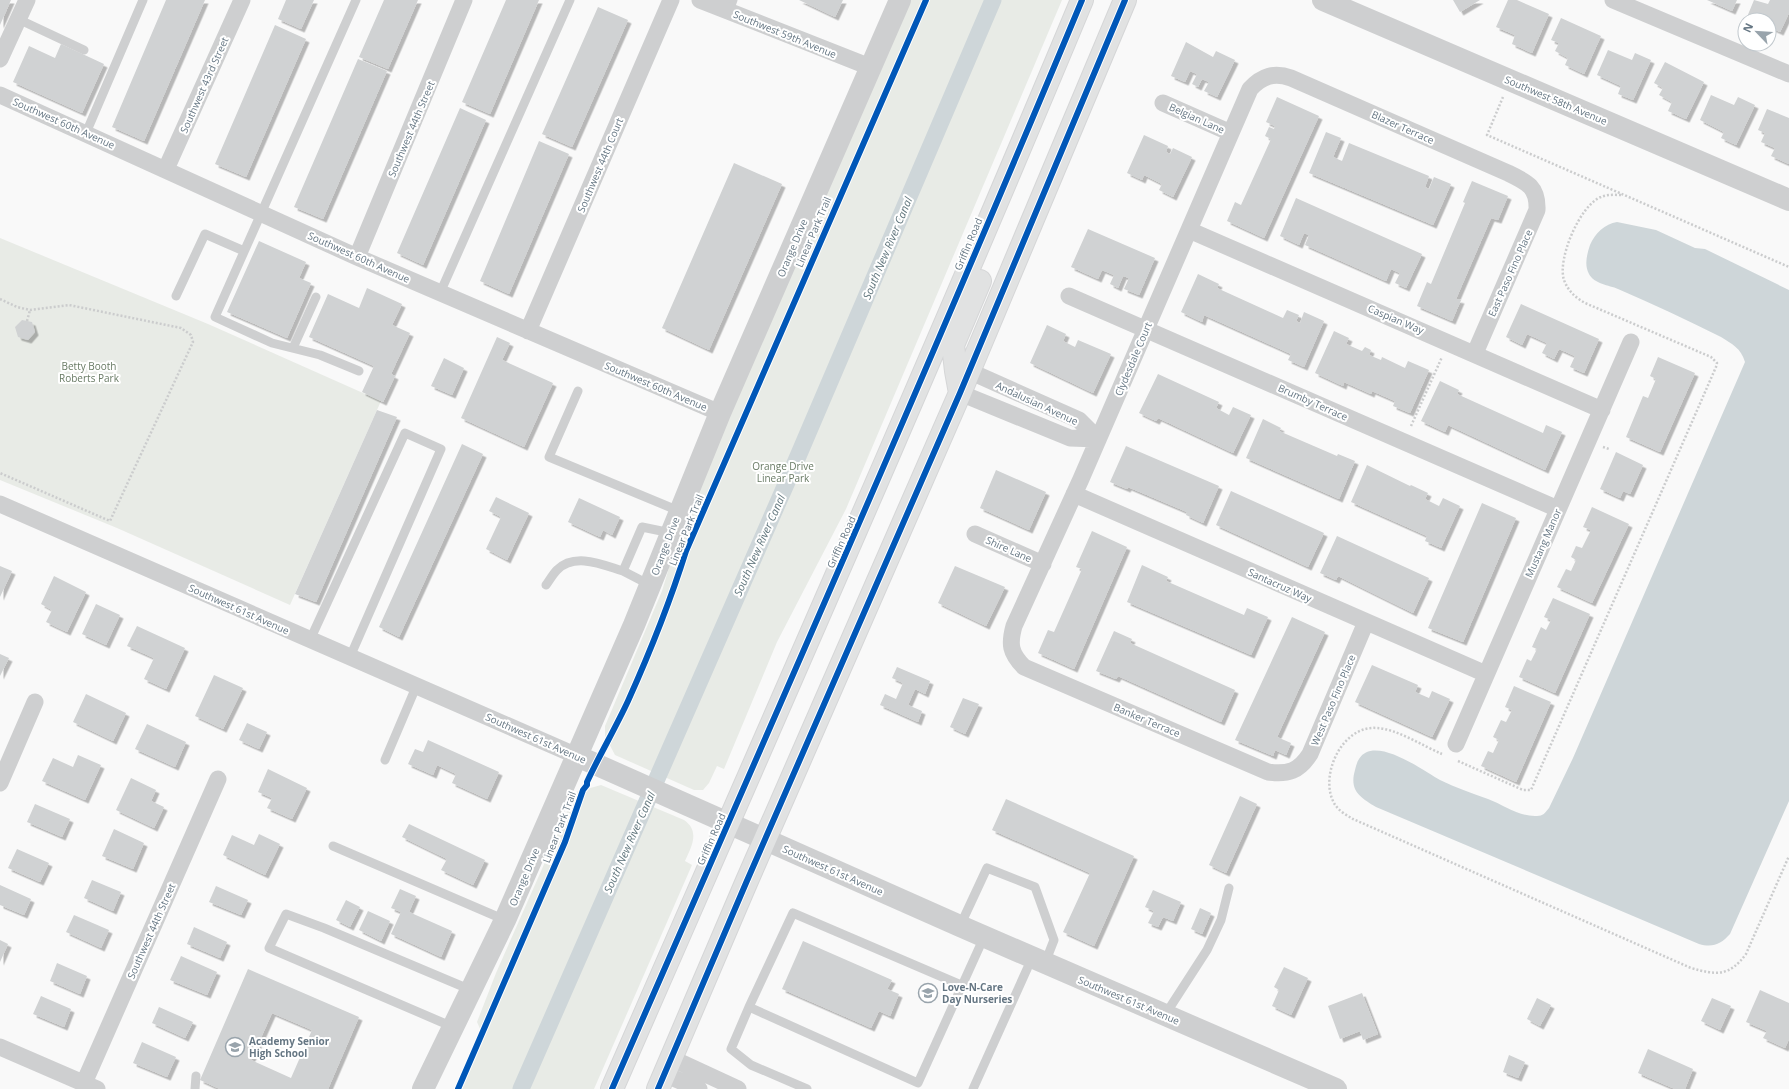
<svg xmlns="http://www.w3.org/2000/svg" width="1789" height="1089" font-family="'Open Sans',sans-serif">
<defs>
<filter id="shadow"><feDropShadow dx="3.5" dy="3.5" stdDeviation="0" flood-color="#0004"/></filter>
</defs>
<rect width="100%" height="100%" fill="#f9f9f9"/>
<path fill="#e8ebe6" d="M910 0H1062L846 509 777 642 724 769 717 766 709 783 703 790H694L615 755 605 736V726L662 591 678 538 696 492Z
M0 238 208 324 381 401 290 605 117 528 0 480Z
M601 785 684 820C700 831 692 846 685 861L692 865 594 1089H455L481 1031 477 1022 496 973 576 792Z"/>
<path fill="#ced6d9" d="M1617 222 1656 230 1695 248 1705 249 1789 290V801L1730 934C1721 944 1713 948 1699 944L1376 807C1360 797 1349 791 1355 770 1356 766 1357 762 1359 759 1374 734 1424 771 1440 780 1456 788 1472 793 1488 799 1504 805 1519 817 1537 816 1543 816 1545 813 1549 808L1573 758 1745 362C1741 348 1732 344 1721 337 1687 320 1653 304 1618 289 1609 285 1594 284 1589 274 1584 265 1587 254 1590 245 1595 233 1605 224 1617 222Z"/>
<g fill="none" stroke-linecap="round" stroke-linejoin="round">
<path stroke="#ced6d9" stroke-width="17" d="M521 1089 790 475 993 0"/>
</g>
<path fill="#d0d2d3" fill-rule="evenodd" filter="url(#shadow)" d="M0 0H11L0 25Z
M166 0H205L144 141 112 127Z
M286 0H314L301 29 278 19Z
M384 0H418L388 69 359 57Z
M506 0H539L490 114 462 102Z
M799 0H843L835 17Z
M1453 0H1480L1460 12Z
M1508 0H1517L1549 14 1532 53 1512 44 1515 35 1496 27Z
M1707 0H1737L1732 11Z
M1754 0 1768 4 1770 0H1789V13L1780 32 1769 27V20H1753L1747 17Z
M598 7 628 20 572 147 542 134Z
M1561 18 1601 36 1584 74 1565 65 1568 58 1555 51 1559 43 1551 40Z
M275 25 306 39 246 177 215 164Z
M1186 42 1213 57 1216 51 1235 60 1217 97 1204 91 1209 82 1202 79 1198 87 1192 84 1197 74 1190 71 1185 82 1171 76Z
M61 44 104 64 82 113 13 82 29 46 55 58Z
M1608 50 1632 60 1635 53 1651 60 1633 100 1618 94 1621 86 1597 75Z
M358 59 387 71 323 219 294 207Z
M1665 62 1704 82 1686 119 1668 111 1672 102 1659 95 1663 88 1654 83Z
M1711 95 1734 105 1738 97 1755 105 1736 145 1721 138 1724 132 1700 120Z
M1277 97 1319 116 1264 238 1227 221 1235 202 1241 205 1271 139 1265 136 1269 127 1274 129 1275 126 1266 122Z
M460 108 486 120 423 265 397 253Z
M1767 109 1789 118V164L1771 156 1775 148 1761 142 1765 133 1758 130Z
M1326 132 1341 138 1333 157 1342 161 1349 143 1429 176 1425 187 1429 189 1434 177 1451 184 1433 225 1309 173Z
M1144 135 1168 146 1166 152 1170 154 1173 148 1192 157 1173 197 1159 190 1162 184 1144 175 1142 180 1127 173Z
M539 141 569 154 509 294 480 281Z
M734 163 782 184 709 350 662 328Z
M1472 181 1508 196 1498 220 1491 218 1456 299 1461 300 1452 321 1417 306 1427 282 1431 284 1465 203 1463 202Z
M1296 198 1422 254 1406 288 1395 283 1400 273 1391 269 1386 281 1305 245 1309 235 1304 233 1299 245 1280 236Z
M1088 229 1155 258 1139 295 1124 289 1129 278 1123 276 1118 288 1110 284 1114 275 1102 270 1098 279 1071 267Z
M259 241 306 262 299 278 311 283 287 338 227 312Z
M1198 274 1219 284 1217 288 1283 318 1287 310 1299 315 1296 321 1300 323 1304 312 1324 321 1304 367 1288 360 1291 354 1204 315 1202 322 1181 312Z
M367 288 402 304 392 325 410 333 391 374 395 376 383 402 362 392 374 366 309 337 328 294 359 308Z
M1521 304 1599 339 1584 373 1570 367 1575 356 1559 349 1554 359 1542 353 1547 343 1527 334 1522 345 1506 337Z
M22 320 32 322 35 332 28 340 18 337 15 327Z
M1047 325 1066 334 1063 341 1075 347 1078 340 1111 354 1093 393 1030 363Z
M1334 331 1349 338 1346 344 1362 351 1365 347 1371 350 1369 355 1381 360 1382 357 1405 368 1408 361 1429 370 1410 413 1393 406 1395 401 1372 391 1371 394 1344 382 1343 386 1315 373Z
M497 337 510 343 502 360 553 383 524 447 461 418Z
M1658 357 1695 373 1660 452 1626 437 1643 396 1648 398 1656 379 1650 376Z
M444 358 464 368 452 395 431 386Z
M1158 374 1219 402 1216 408 1229 415 1233 407 1251 415 1233 453 1158 418 1156 421 1139 413Z
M1440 381 1459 390 1457 394 1543 433 1546 425 1562 432 1545 470 1448 425 1445 432 1421 421Z
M377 410 397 417 316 602 295 594Z
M1263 419 1281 428 1279 431 1337 456 1338 454 1355 461 1339 499 1246 458Z
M462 444 483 454 399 637 379 627Z
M1126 446 1219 486 1203 523 1186 515 1187 512 1128 487 1127 489 1110 482Z
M1616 452 1643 465 1630 494 1623 491 1620 498 1600 489Z
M1367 465 1410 486 1411 485 1428 493 1425 499 1439 506 1443 498 1460 506 1441 548 1425 541 1427 536 1351 502Z
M996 470 1046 492 1029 530 980 508Z
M1231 491 1324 533 1308 567 1216 525Z
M496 497 529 513 507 560 486 549 501 517 489 511Z
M579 498 620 517 612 535 603 530 600 537 568 522Z
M1482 503 1516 518 1463 642 1428 628Z
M1592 507 1629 524 1592 603 1557 587 1566 569 1571 571 1576 560 1571 557 1576 546 1582 548 1591 530 1583 527Z
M1092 531 1127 547 1074 669 1038 653 1048 630 1054 632 1082 569 1076 567Z
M1337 536 1429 578 1413 613 1338 576 1336 580 1320 573Z
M1142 565 1168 577 1166 581 1244 615 1247 608 1268 617 1251 655 1127 602Z
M0 566 12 571 0 597Z
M955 566 1005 587 986 626 938 603Z
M54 576 86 592 67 632 46 622 52 610 41 604Z
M1553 598 1590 614 1555 693 1519 677 1527 659 1531 661 1537 649 1532 647 1541 627 1546 630 1551 620 1544 617Z
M96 604 120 615 106 645 82 634Z
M1292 617 1325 632 1277 737 1291 743 1286 755 1275 750 1273 756 1235 740Z
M137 626 185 648 166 689 144 679 154 658 127 646Z
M1114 631 1132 639 1130 643 1235 690 1221 722 1118 676 1116 679 1096 671Z
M0 654 9 658 0 676Z
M1372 665 1418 685 1415 692 1429 698 1432 691 1450 699 1432 737 1355 702Z
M897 667 930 681 925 694 915 689 908 705 922 711 918 722 880 705 885 694 896 699 903 683 892 678Z
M214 675 243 688 223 729 195 716Z
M1514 686 1551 702 1516 782 1481 766 1488 751 1493 753 1499 740 1493 737 1501 720 1506 722 1512 710 1505 707Z
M86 694 126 713 113 741 73 722Z
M963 698 979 704 965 734 950 727Z
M247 723 267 732 259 749 239 740Z
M147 724 186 742 175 767 135 749Z
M428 740 499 772 487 799 452 783 456 774 437 765 433 775 408 764 415 749 423 752Z
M78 755 101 765 85 800 42 781 53 758 73 767Z
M268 769 307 788 292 819 267 808 272 798 258 792Z
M131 778 156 790 151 801 164 807 154 828 116 810Z
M1240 796 1257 804 1226 873 1209 865Z
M1006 799 1134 856 1094 946 1063 932 1090 873 992 830Z
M35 804 70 819 62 837 27 822Z
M409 824 485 860 473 885 441 870 447 859 402 837Z
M114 829 144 843 133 869 102 856Z
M259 834 280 844 265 875 223 855 232 835 254 845Z
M17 849 49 863 40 882 8 868Z
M92 880 121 892 113 911 84 898Z
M0 885 31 899 24 915 0 905Z
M216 886 248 900 241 915 209 902Z
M400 889 416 896 409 912 452 931 441 957 391 934 401 912 391 908Z
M1153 890 1181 902 1173 921 1163 917 1158 927 1148 923 1154 911 1145 907Z
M346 900 360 907 350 927 336 920Z
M1200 908 1211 913 1202 934 1191 929Z
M368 911 390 921 381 941 359 930Z
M74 915 109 930 101 948 66 932Z
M194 927 227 942 220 958 187 944Z
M0 940 8 944 0 962Z
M803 941 892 980 887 989 899 994 890 1016 879 1011 871 1028 782 989Z
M181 956 217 972 207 995 170 980Z
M57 963 87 976 80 994 50 981Z
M1284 967 1308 978 1291 1015 1272 1006 1279 990 1274 987Z
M248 969 359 1017 328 1089H220L200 1080ZM272 1013 312 1030 291 1078 251 1060Z
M1760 990 1789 1003V1039L1785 1048 1763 1038 1767 1031 1746 1022Z
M1362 993 1378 1034 1363 1040 1360 1031 1340 1039 1328 1006Z
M41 996 71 1009 64 1027 33 1014Z
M1537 998 1551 1005 1540 1026 1527 1019Z
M1712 998 1731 1006 1720 1030 1701 1021Z
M159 1007 193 1022 185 1038 152 1023Z
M142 1042 176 1057 167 1077 133 1063Z
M1648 1049 1693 1069 1685 1089H1675L1638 1073Z
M1509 1055 1525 1062 1518 1078 1503 1072Z"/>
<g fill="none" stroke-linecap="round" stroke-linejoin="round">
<defs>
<path id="primary" d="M960 393 956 371 953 345 980 281
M612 1089C770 727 930 365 1082 0
M658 1089 746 883 960 393 1125 0"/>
</defs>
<use href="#primary" stroke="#d5d6d7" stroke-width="24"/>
<path stroke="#cbcccd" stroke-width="2.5" stroke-dasharray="2 2" stroke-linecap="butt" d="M1503 97 1487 135 1789 267
M0 299 17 307 30 310 69 305 181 328 191 335 193 342 110 521 0 473
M27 321 30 310
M1411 426 1442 357
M1603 447 1609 449
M1442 754C1423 746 1397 729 1377 728 1343 725 1320 773 1333 801 1337 810 1346 815 1353 819L1691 968C1716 975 1729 977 1746 954L1789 856
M1458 761 1523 790H1531L1716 367 1717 363 1711 357 1585 303C1576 298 1568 291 1564 280 1557 259 1580 205 1601 197 1608 194 1616 195 1623 195"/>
<path stroke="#cecfd0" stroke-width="9" d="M356 0 215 317 272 343 320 355 359 371
M726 0 729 11 733 0
M18 19 84 50
M86 133 143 0
M440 293 570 0
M176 296 205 234 244 251
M293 348 316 297
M578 391 549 457 679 511
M546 585C549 581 553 574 557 570 575 552 603 565 623 571
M650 585 623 571 642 527 671 533
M310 640 405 433 441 449 350 657
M385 760 416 687
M333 846 505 920
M960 926 987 868 1035 887 1054 940 1045 963
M961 985 793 913 749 1007 918 1083 984 937
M749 1007 731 1049 751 1065 807 1089
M1165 1015 1207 950 1221 920 1229 888
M453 1027 269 948 286 914 324 928 471 990
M195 1089 196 1076
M973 1089 1032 958"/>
<path stroke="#cecfd0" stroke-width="17" d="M700 0 870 67
M1613 0 1789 74
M0 59 27 0
M0 95 357 257 720 413
M1163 103 1231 133
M166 169 242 0
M1189 230 1602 410
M357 257 464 0
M1069 296 1558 509
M528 331 671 0
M969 371 1079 420 1098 439
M960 393 1070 438 1098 439
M1074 494 1486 674
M0 504 577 756
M975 534 1043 564
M1366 622 1310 754C1299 771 1288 775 1268 772L1024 667C1010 653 1009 644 1014 626L1081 479 1250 89C1262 76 1274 72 1291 78L1508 173C1527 182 1538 187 1537 210L1475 353
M1456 744 1631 342
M0 783 35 702
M0 1047 97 1089
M671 1058 738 1089
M664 1074 699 1089
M84 1083 218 779"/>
<path stroke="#cecfd0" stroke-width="22" d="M1323 0 1789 200
M577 756 960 926 1336 1089
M423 1089 505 920 634 625 720 413 900 0"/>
<use href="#primary" stroke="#e1e2e2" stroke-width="22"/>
<defs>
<path id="cycleway" d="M458 1089 565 842 583 790 587 785V782C600 754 615 729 628 701 650 652 670 602 686 551L926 0
M612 1089C770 727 930 365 1082 0
M658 1089 746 883 960 393 1125 0"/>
</defs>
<use href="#cycleway" stroke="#fff" stroke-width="8"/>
<use href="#cycleway" stroke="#0057b8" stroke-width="6"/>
</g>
<defs>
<symbol id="school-ring" viewBox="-11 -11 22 22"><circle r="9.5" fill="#fff" stroke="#99a4ac" stroke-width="1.5"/><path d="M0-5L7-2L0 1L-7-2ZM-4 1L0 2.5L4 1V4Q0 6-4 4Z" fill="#99a4ac"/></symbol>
</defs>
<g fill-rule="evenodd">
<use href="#school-ring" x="917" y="982" width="22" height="22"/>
<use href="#school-ring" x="224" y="1036" width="22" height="22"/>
</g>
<g text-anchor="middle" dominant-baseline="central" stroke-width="4" stroke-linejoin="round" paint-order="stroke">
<g font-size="10" fill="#657683" stroke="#fff">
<text transform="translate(785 34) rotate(22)">Southwest 59th Avenue</text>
<text transform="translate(204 85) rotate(-66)">Southwest 43rd Street</text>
<text transform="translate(1556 100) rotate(23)">Southwest 58th Avenue</text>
<text transform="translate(1197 118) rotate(24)">Belgian Lane</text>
<text transform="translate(64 123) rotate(24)">Southwest 60th Avenue</text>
<text transform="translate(1403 127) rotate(24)">Blazer Terrace</text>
<text transform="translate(411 129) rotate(-67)">Southwest 44th Street</text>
<text transform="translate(600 165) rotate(-67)">Southwest 44th Court</text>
<text transform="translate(813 232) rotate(-67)">Linear Park Trail</text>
<text transform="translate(968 244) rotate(-67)">Griffin Road</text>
<text transform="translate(792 248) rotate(-67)">Orange Drive</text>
<text transform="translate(359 257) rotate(24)">Southwest 60th Avenue</text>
<text transform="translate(1510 273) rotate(-66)">East Paso Fino Place</text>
<text transform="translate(1396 319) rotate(23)">Caspian Way</text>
<text transform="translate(1133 359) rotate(-67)">Clydesdale Court</text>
<text transform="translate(656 386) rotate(23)">Southwest 60th Avenue</text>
<text transform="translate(1313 402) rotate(24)">Brumby Terrace</text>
<text transform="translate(1037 403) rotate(25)">Andalusian Avenue</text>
<text transform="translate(686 530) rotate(-68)">Linear Park Trail</text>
<text transform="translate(841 542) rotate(-66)">Griffin Road</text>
<text transform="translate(1543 543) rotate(-66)">Mustang Manor</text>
<text transform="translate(665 546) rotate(-69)">Orange Drive</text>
<text transform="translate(1009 549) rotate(24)">Shire Lane</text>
<text transform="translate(1280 585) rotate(24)">Santacruz Way</text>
<text transform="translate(239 609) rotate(24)">Southwest 61st Avenue</text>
<text transform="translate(1333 700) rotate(-67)">West Paso Fino Place</text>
<text transform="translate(1147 720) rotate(23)">Banker Terrace</text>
<text transform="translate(536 738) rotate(24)">Southwest 61st Avenue</text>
<text transform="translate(559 827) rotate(-69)">Linear Park Trail</text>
<text transform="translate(711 839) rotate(-66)">Griffin Road</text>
<text transform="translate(833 870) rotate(24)">Southwest 61st Avenue</text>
<text transform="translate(524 877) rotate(-67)">Orange Drive</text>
<text transform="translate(151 931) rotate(-66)">Southwest 44th Street</text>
<text transform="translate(1129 1000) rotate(23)">Southwest 61st Avenue</text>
</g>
<g font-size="10" fill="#687a64" stroke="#fff">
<text x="89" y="366">Betty Booth<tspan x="89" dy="12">Roberts Park</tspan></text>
<text x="783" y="466">Orange Drive<tspan x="783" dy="12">Linear Park</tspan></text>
</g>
<g font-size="10" font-weight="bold" fill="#657683" stroke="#fff" text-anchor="start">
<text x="942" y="987">Love-N-Care<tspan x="942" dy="12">Day Nurseries</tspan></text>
<text x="249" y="1041">Academy Senior<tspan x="249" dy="12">High School</tspan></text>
</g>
<g font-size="11" font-style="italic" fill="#60757c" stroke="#fff">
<text transform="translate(887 248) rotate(-67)">South New River Canal</text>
<text transform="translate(759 545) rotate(-66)">South New River Canal</text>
<text transform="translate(629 842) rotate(-66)">South New River Canal</text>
</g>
</g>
<g transform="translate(1757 32) rotate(295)"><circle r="19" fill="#ffffff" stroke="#c1c8cd"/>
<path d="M0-3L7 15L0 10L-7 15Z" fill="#99a4ac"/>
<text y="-6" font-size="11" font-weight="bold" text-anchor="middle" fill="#657683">N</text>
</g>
</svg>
